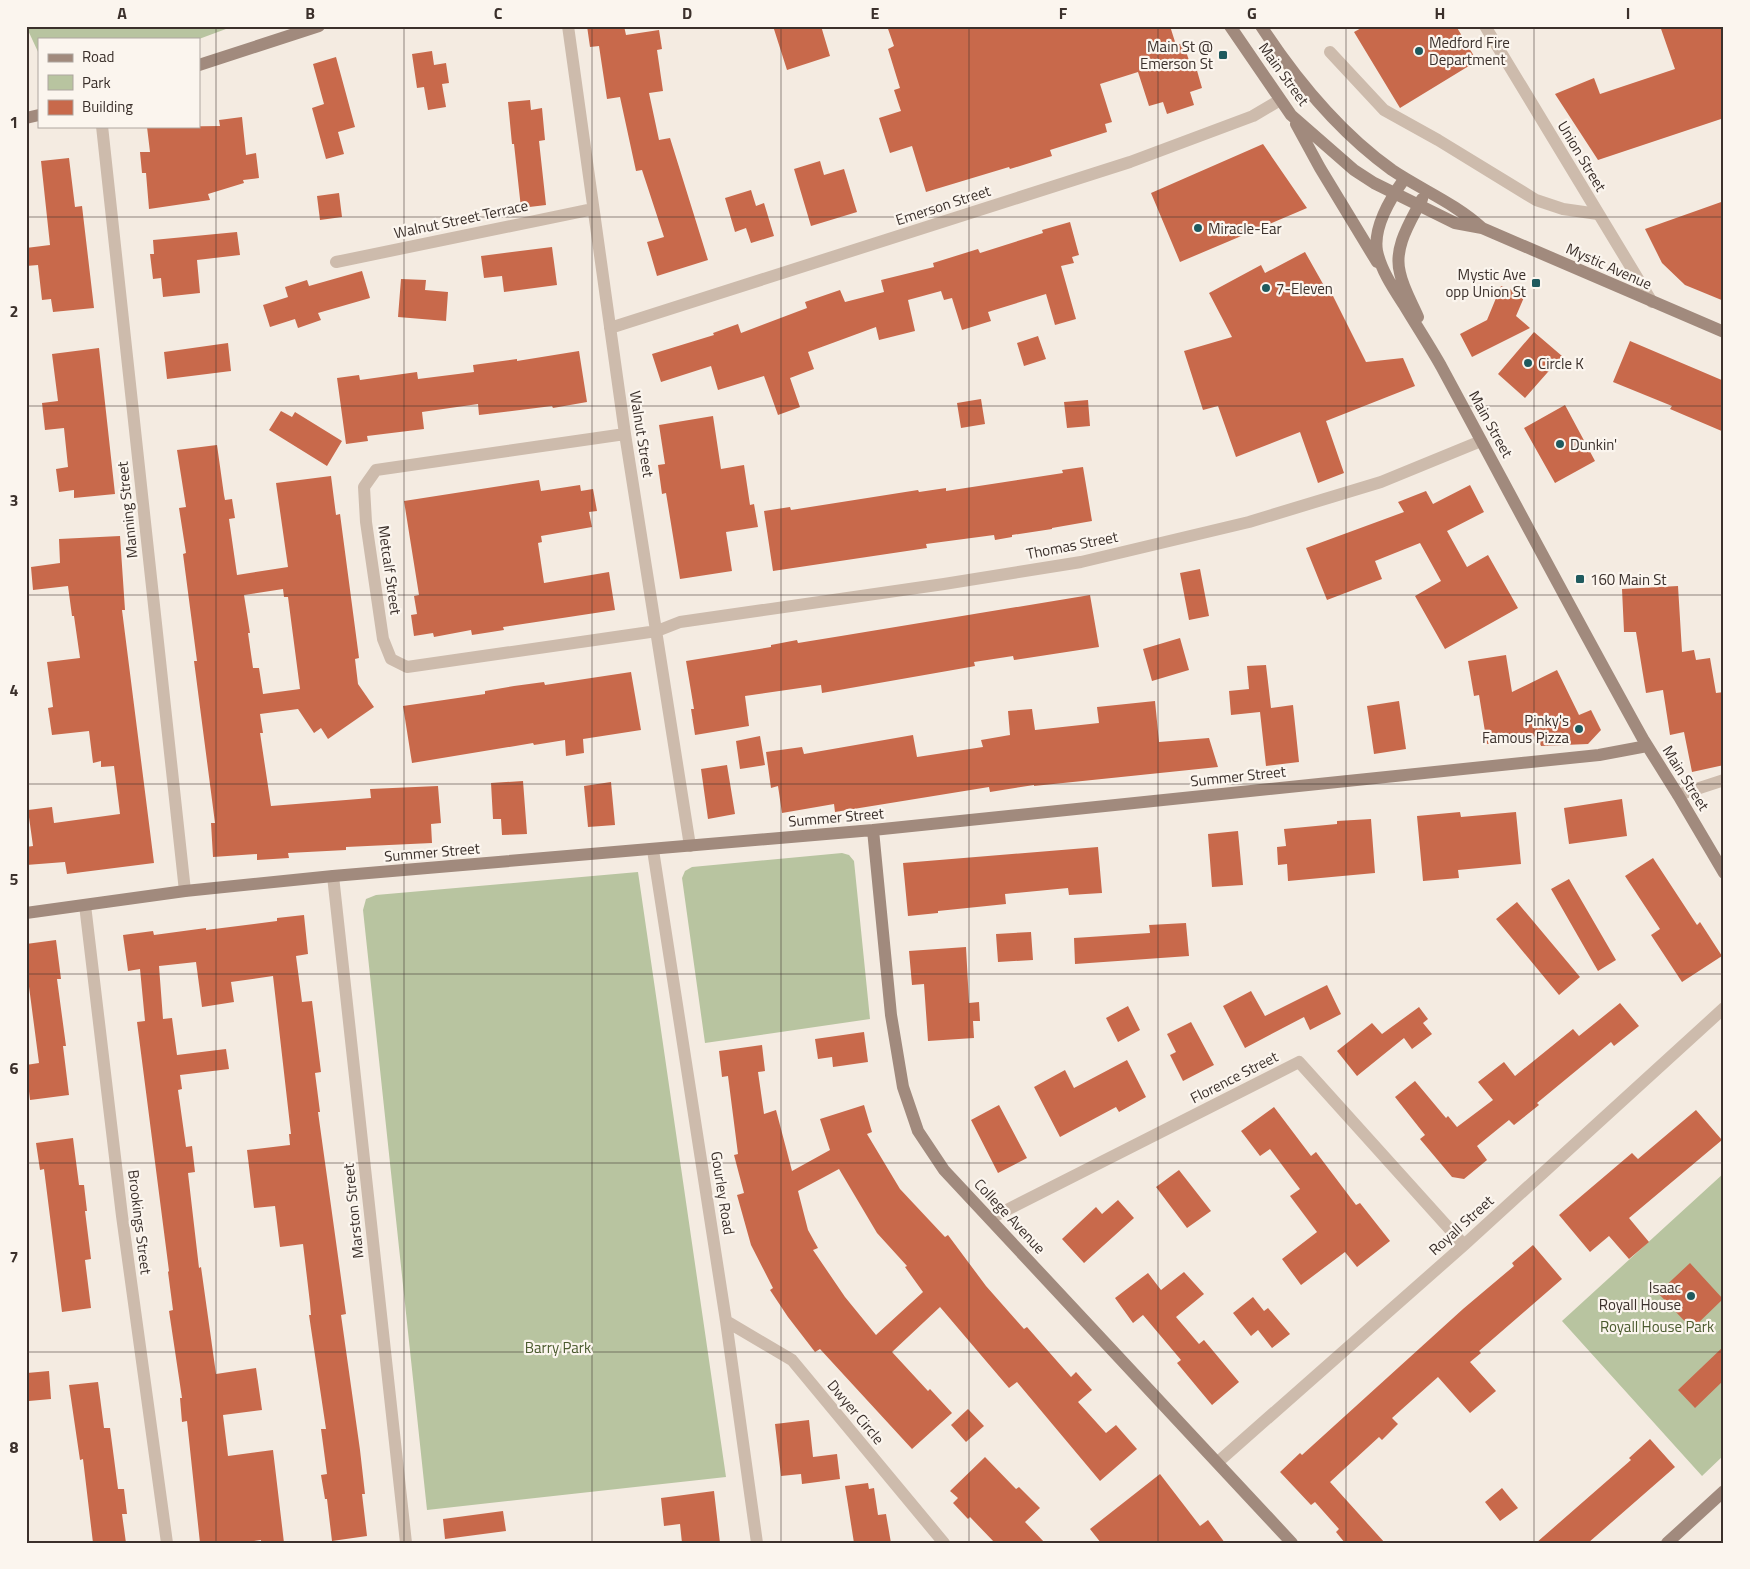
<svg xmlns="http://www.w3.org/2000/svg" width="1750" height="1569" font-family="'Titillium Web',sans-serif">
<rect width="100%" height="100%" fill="#f4ebe1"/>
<path fill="#b8c4a0" d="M26 26H234L199 39H39V54Z
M842 853 849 855 854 861 870 1019 705 1043 682 878 685 871 692 867Z
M638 872 726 1477 427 1510 363 910 366 899 376 895Z
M1724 1173V1455L1702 1476 1562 1321Z"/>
<path fill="#c8694b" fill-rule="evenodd" d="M587 26H624L626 35 659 30 662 49 657 50 663 91 649 93 659 140 670 138 708 260 657 276 647 242 664 237 642 170 636 171 620 97 607 99 599 46 590 47Z
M773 26H821L830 56 787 70Z
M887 26H1170L1176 45 1183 43 1192 69 1196 67 1202 88 1190 92 1194 105 1167 114 1163 102 1149 106 1138 72 1100 84 1112 122 1105 124 1107 132 1050 150 1052 156 1010 169 1009 167 926 192 912 146 890 153 879 118 901 111 894 90 900 88 888 49 894 46Z
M1365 26H1456L1477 61 1400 108 1354 32Z
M1660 26H1724V118L1598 160 1555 94 1594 78 1600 94 1675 69Z
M432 51 434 65 446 63 449 83 442 84 446 107 428 110 424 87 417 88 412 54Z
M336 57 355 127 338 132 344 154 326 159 312 108 324 104 313 64Z
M530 100 531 110 542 108 545 140 539 141 546 205 521 208 514 144H512L508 102Z
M242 117 246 155 256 153 259 178 243 180 244 183 208 194 210 200 149 209 146 173H142L140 152H150L147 127 220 126 219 120Z
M1263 144 1307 208 1180 262 1151 193Z
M69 158 75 207 82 206 94 308 53 312 51 299 42 300 38 265 26 266V248L50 245 41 161Z
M820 161 824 175 844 169 857 212 811 226 794 169Z
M751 190 756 206 764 203 774 236 751 243 746 228 735 232 725 198Z
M339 193 342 217 320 220 317 196Z
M1724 201V301L1685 285 1662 263 1645 229Z
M1070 222 1079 255 1072 257 1074 263 1061 266 1076 319 1055 325 1046 294 988 312 991 321 962 330 952 298 944 300 941 291 908 300 915 331 879 340 876 327 808 352 814 369 790 378 800 407 778 415 764 376 718 390 711 366 661 382 652 354 714 335 713 333 738 324 741 333 807 308 805 302 840 290 845 302 884 292 881 280 934 267 933 263 978 249 980 253 1043 233 1042 230Z
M237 232 240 255 197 260 200 293 163 297 161 278 153 279 150 254H154L153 240Z
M552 247 557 285 504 292 502 276 484 278 481 256Z
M1305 252 1327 291 1330 290 1366 362 1403 358 1415 386 1326 421 1344 473 1318 483 1300 432 1236 457 1218 406 1203 410 1184 351 1232 337 1209 293 1261 265 1265 273Z
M362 271 370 298 318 313 321 320 298 328 295 319 270 327 263 305 288 297 285 287 307 280 309 286Z
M401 279 426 280 425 290 448 292 446 321 398 317Z
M1501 286 1525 295 1516 316 1530 328 1472 357 1460 334 1487 320Z
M1534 332 1562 356 1525 398 1498 374Z
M1038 336 1046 359 1024 366 1017 343Z
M1630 341 1724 381V432L1670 409 1672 406 1613 382Z
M228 343 231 371 167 379 164 352Z
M99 348 115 494 74 498V490L59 492 56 469 68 467 64 428 45 430 42 403 58 401 52 354Z
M579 351 587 402 553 408 552 406 479 415 478 404 422 412 424 429 367 436 368 441 346 444 337 378 359 375 360 380 417 372 418 379 474 372 473 365 517 359V361Z
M981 399 985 424 961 428 957 403Z
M1088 400 1090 426 1067 428 1064 402Z
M1565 405 1595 461 1555 483 1524 428Z
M281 411 292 417 295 412 342 441 327 466 269 430Z
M713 416 721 469 744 465 750 505 754 504 758 527 726 532 732 571 680 579 666 493 662 494 658 465 665 464 659 425Z
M217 445 224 495 225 500 232 499 235 518 229 519 237 575 288 567 276 483 331 476 336 515 340 514 359 658 355 659 358 684 374 707 328 739 321 728 314 733 298 709 260 714 263 733H260L271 806 371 798 370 789 438 786 441 823 431 824 432 843 346 847V850L288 853 289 858 257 860V854L213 857 211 823H215L194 661H197L183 554 186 553 179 508 186 507 177 450ZM283 589 284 597H288L300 689 263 694 259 668H253L248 633H250L244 595Z
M1083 467 1092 521 1052 528V529L1012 535V537L995 540 994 535 926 544 927 548 773 571 764 511 790 507 791 510 918 490 919 492 946 488V491L1063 473 1062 470Z
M539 480 541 491 580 485 581 491 593 489 597 511 589 512 592 527 541 536 542 542 538 543 544 583 609 572 615 610 503 627 504 630 472 635 471 630 434 637 433 633 414 636 411 615 417 614 414 596 419 595 404 501Z
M1470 485 1484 512 1447 531 1467 567 1488 555 1518 608 1445 649 1415 596 1441 581 1420 543 1375 561 1382 579 1327 600 1306 548 1404 512 1398 502 1426 491 1433 504Z
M120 536 125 610H122L154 863 67 874 65 862 26 865V847L33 846 28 810 52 807 54 823 120 814 114 766 101 767V761L93 763 89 731 52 735 48 708 53 707 47 662 80 658 74 616H72L68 586 33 590 31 567 60 563 59 539Z
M1200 569 1209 616 1189 620 1180 573Z
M1678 586 1682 652 1694 650 1696 660 1710 658 1716 693 1724 692V765L1692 772 1684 732 1670 735 1663 690 1646 693 1636 632H1624L1622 589Z
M1090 595 1099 647 1014 660 1013 656 974 662 975 666 970 667 822 693 821 685 745 696 749 726 695 735 691 709H694L686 661 771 647V645L797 640 798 643 841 636Z
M1180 638 1189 670 1152 681 1143 649Z
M1506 655 1512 692 1557 670 1579 715 1591 710 1601 730 1588 744 1541 746 1537 736 1487 744 1479 695 1474 696 1468 661Z
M1266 665 1271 708 1293 705 1299 762 1266 766 1260 712 1231 715 1229 691 1249 689 1247 666Z
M631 672 641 730 583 739 584 753 566 756 565 740 534 745 533 743 412 763 403 706 485 694V691L514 686 544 682 545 685Z
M1155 701 1159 742 1209 738 1218 767 1034 786V785L990 792 989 787 835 812 834 804 782 813 778 786 771 788 766 752 802 747 804 754 913 735 917 757 983 747 981 740 1010 735 1008 711 1032 709 1035 730 1099 723 1097 707Z
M1399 701 1406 749 1374 754 1367 706Z
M760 736 765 765 740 769 736 741Z
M727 765 735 814 708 819 701 769Z
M523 781 527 834 502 835 501 819H493L491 783Z
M611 782 615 825 588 827 584 786Z
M1622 799 1627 836 1569 844 1564 808Z
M1460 812 1461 817 1516 812 1521 864 1458 870 1459 878 1423 881 1417 816Z
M1371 819 1375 873 1288 881 1287 864 1278 865 1277 847 1286 846 1284 829 1337 824V821Z
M1238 831 1243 885 1212 887 1208 834Z
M1098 847 1102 893 1069 895 1068 888 1005 894 1006 904 938 911V913L908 916 903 863Z
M1653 858 1697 925 1700 922 1722 956 1682 982 1651 935 1660 929 1625 876Z
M1569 879 1616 960 1598 971 1551 889Z
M1517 902 1580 977 1559 995 1496 919Z
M304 915 308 954 296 956 302 1002 312 1001 321 1072 315 1073 320 1112H318L346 1314 341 1315 360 1450 365 1494H362L367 1536 332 1541 327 1499H325L321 1475 327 1474 321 1429H326L309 1315H311L310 1303 303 1244 280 1247 275 1206 254 1208 247 1150 290 1145 289 1134H291L273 976 231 982 234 1002 202 1007 196 962 159 966 163 1019 172 1018 177 1055 226 1049 229 1069 180 1075 182 1089 178 1090 186 1147 192 1146 195 1172 188 1173 199 1268 201 1267 216 1374 256 1368 262 1410 223 1415 228 1456 273 1450 284 1543H261V1540L238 1543H200L187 1421 182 1422 180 1398H182L169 1311 173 1310 168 1272 169 1271 137 1022 145 1021 140 969 128 971 123 935 153 931 154 935 206 928V930L277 921V918Z
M1186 923 1189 956 1075 964 1074 938 1150 933 1149 925Z
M1031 932 1033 960 998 962 996 934Z
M56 940 61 979H57L66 1046H63L69 1095 30 1100 26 1065 39 1063 28 979H26V944Z
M966 947 969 1003 979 1002 980 1021H973L974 1038 928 1041 924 984 912 985 909 951Z
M1327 985 1341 1014 1310 1030 1304 1017 1245 1048 1223 1006 1251 991 1265 1016Z
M1620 1003 1639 1026 1614 1046 1611 1042 1537 1103 1539 1105 1514 1125 1509 1120 1477 1146 1487 1160 1464 1179 1452 1177 1420 1139 1425 1135 1395 1097 1415 1081 1446 1118 1448 1116 1457 1127 1493 1100 1478 1082 1504 1062 1515 1076 1573 1029 1579 1036Z
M1128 1006 1140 1030 1118 1042 1106 1018Z
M1419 1007 1428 1019 1423 1023 1432 1034 1412 1049 1404 1038 1357 1076 1337 1051 1372 1023 1382 1034Z
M1191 1022 1214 1065 1183 1081 1170 1055 1176 1052 1167 1034Z
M864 1032 868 1062 833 1067 832 1057 818 1059 815 1039Z
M762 1045 765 1071 758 1072 764 1114 776 1110 792 1171 830 1150 820 1119 864 1105 872 1132 867 1134 900 1189 945 1237 948 1235 986 1286 1024 1329 1027 1327 1071 1377 1076 1372 1092 1390 1078 1402 1106 1433 1116 1425 1137 1449 1100 1481 1017 1382 1009 1388 940 1307 892 1352 928 1391 930 1389 952 1413 912 1449 820 1349 815 1352 788 1317 770 1290 773 1288 751 1245 737 1195 744 1193 734 1155 738 1154 728 1076 722 1077 719 1051ZM839 1169 877 1233 907 1266 905 1267 923 1292 876 1335 845 1297 813 1250 818 1248 808 1230 798 1191Z
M1127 1060 1146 1097 1119 1112 1116 1107 1060 1137 1034 1087 1065 1070 1074 1088Z
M999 1105 1027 1158 998 1173 971 1120Z
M1274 1107 1311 1156 1316 1152 1356 1205 1360 1203 1390 1241 1357 1267 1345 1252 1301 1285 1282 1259 1317 1232 1290 1196 1300 1189 1270 1149 1260 1156 1241 1131Z
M1696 1110 1722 1140 1629 1218 1649 1242 1629 1259 1609 1236 1590 1252 1559 1215 1632 1153 1638 1159Z
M73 1138 79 1185H84L87 1211H85L91 1259 85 1260 91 1308 62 1312 44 1169 40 1170 36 1143Z
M1179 1170 1211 1211 1187 1228 1156 1187Z
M1118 1200 1134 1218 1084 1263 1062 1239 1096 1207 1102 1214Z
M1533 1245 1562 1279 1479 1351 1481 1353 1470 1362 1496 1391 1470 1413 1438 1377 1392 1418 1398 1424 1382 1440 1379 1437 1330 1482 1385 1543H1345L1336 1532 1339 1529 1315 1502 1311 1505 1280 1472 1300 1453 1302 1455 1463 1309 1514 1266 1512 1263Z
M1690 1263 1723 1299 1692 1329 1658 1293Z
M1184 1272 1204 1294 1176 1317 1199 1344 1204 1340 1239 1382 1212 1405 1177 1363 1181 1360 1143 1315 1133 1323 1115 1298 1148 1273 1161 1290Z
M1253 1297 1264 1311 1268 1308 1290 1334 1272 1348 1258 1330 1251 1336 1233 1313Z
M1724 1346V1380L1695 1408 1678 1390Z
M49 1371 51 1399 29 1401 27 1373Z
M98 1382 104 1428H110L118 1489H124L127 1514H122L126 1543H93L83 1459 80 1460 69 1385Z
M968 1409 984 1426 966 1442 951 1425Z
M809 1420 813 1457 837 1454 840 1479 802 1484 801 1474 781 1476 775 1424Z
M1650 1439 1675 1467 1588 1543H1536L1631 1460 1629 1458Z
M985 1457 1016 1489 1019 1487 1040 1508 1025 1522 1045 1543H995L970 1517 968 1519 953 1503 958 1498 950 1491Z
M1160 1474 1200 1526 1208 1520 1225 1543H1101L1090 1529Z
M868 1483 869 1489 874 1488 878 1515 886 1514 891 1543H854L845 1486Z
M1502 1488 1518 1508 1500 1521 1485 1502Z
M714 1491 720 1543H682L680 1524 664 1526 661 1498Z
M503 1511 506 1531 445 1539 443 1519Z"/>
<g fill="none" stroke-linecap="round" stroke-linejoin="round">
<path stroke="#cdbbac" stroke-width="12" d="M1330 52 1384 110 1438 140 1536 200 1563 209 1598 214"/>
<path stroke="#cdbbac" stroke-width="12" d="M568 26 625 434 690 846
M1485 26 1652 302
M102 126 185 891
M336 262 593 209
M610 328 1130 162 1253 116 1280 100
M625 434 376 470 364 487 366 522 383 639 391 659 407 667 657 631 680 622 944 584 1081 562 1249 522 1381 482 1481 441
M1678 795 1724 780
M653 850 726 1321 757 1543
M333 876 406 1543
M85 905 122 1216 167 1543
M991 1218 1299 1062 1464 1245
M726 1321 792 1360 944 1543
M1218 1462 1464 1245 1724 1008"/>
<path stroke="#a18a7d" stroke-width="12" d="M1230 26 1291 115 1354 170 1374 183 1455 223 1482 228 1724 332
M1261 26C1297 81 1339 132 1392 170 1422 190 1456 204 1482 228
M199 65 319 26
M26 118 39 115
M1296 124 1320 168 1377 262
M1405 178C1392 196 1373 227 1377 251 1381 270 1393 288 1404 305 1416 325 1429 345 1441 366 1508 490 1574 615 1643 739L1678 795 1724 873
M1418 317C1412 303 1403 288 1400 273 1393 247 1411 221 1422 199
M873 830 891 1015 903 1087 918 1131 944 1170 1292 1543
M26 913 185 891 333 876 873 830 1599 755 1647 746
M1667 1543 1724 1491"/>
</g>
<path fill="none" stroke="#3b302b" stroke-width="1" stroke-opacity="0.55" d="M216 26V1543M404 26V1543M592 26V1543M781 26V1543M969 26V1543M1158 26V1543M1346 26V1543M1534 26V1543M26 217H1724M26 406H1724M26 595H1724M26 784H1724M26 974H1724M26 1163H1724M26 1352H1724"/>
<g fill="#1f5a5e" stroke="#fbf5ee" stroke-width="2">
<circle cx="1419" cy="51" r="5"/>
<rect x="1218" y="50" width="10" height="10" rx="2.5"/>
<circle cx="1198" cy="228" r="5"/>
<rect x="1531" y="278" width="10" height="10" rx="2.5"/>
<circle cx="1266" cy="288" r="5"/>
<circle cx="1528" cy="363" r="5"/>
<circle cx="1560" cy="444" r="5"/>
<rect x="1575" y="574" width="10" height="10" rx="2.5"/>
<circle cx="1579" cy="729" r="5"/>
<circle cx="1691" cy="1296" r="5"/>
</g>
<g text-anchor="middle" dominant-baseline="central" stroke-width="4.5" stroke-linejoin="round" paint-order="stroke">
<g font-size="15" fill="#3b302b" stroke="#fbf5ee" text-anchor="start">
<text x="1429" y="42">Medford Fire<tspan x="1429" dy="17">Department</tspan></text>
<text x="1213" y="46" text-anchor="end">Main St @<tspan x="1213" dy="17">Emerson St</tspan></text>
<text x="1208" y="228">Miracle-Ear</text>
<text x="1526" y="274" text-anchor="end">Mystic Ave<tspan x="1526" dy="17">opp Union St</tspan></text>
<text x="1276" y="288">7-Eleven</text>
<text x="1538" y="363">Circle K</text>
<text x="1570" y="444">Dunkin'</text>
<text x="1590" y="579">160 Main St</text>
<text x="1569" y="720" text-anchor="end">Pinky's<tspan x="1569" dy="17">Famous Pizza</tspan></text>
<text x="1681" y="1287" text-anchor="end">Isaac<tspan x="1681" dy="17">Royall House</tspan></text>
</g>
<g font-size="15" fill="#3b302b" stroke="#fbf5ee">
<text transform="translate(1284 74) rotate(54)">Main Street</text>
<text transform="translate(1582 156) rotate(59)">Union Street</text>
<text transform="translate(943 205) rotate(-18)">Emerson Street</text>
<text transform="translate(461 219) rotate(-12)">Walnut Street Terrace</text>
<text transform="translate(1609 266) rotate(24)">Mystic Avenue</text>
<text transform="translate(1491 424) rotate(61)">Main Street</text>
<text transform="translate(642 434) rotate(81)">Walnut Street</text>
<text transform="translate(127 510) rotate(-96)">Manning Street</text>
<text transform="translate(1072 545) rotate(-11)">Thomas Street</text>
<text transform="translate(390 570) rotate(82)">Metcalf Street</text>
<text transform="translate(1238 776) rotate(-6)">Summer Street</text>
<text transform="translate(1686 778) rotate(58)">Main Street</text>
<text transform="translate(836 817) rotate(-5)">Summer Street</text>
<text transform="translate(432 852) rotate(-5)">Summer Street</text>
<text transform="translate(1234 1077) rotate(-27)">Florence Street</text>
<text transform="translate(723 1193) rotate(81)">Gourley Road</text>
<text transform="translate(353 1211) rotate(-96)">Marston Street</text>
<text transform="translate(1010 1216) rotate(47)">College Avenue</text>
<text transform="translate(140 1222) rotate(83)">Brookings Street</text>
<text transform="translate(1461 1225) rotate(-42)">Royall Street</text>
<text transform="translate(856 1412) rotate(50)">Dwyer Circle</text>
</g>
<g font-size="15" fill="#4a5a2e" stroke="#fbf5ee">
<text x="1657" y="1326">Royall House Park</text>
<text x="558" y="1347">Barry Park</text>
</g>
</g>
<rect width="1750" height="1569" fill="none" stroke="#fbf5ee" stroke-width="55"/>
<rect x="38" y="38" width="162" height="90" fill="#fbf5ee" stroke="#aea6a0"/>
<rect x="48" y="54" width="25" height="8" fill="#a18a7d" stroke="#aea6a0"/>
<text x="82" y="62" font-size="15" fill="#3b302b">Road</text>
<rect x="48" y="75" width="25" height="15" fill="#b8c4a0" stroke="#aea6a0"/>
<text x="82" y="88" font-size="15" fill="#3b302b">Park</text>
<rect x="48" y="100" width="25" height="15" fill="#c8694b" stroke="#aea6a0"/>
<text x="82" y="112" font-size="15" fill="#3b302b">Building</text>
<rect x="28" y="28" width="1694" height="1514" fill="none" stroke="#3b302b" stroke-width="2"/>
<g font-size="16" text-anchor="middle" font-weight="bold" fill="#3b302b">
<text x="122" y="19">A</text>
<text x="310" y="19">B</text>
<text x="498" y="19">C</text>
<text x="687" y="19">D</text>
<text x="875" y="19">E</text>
<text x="1063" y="19">F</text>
<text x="1252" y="19">G</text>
<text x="1440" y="19">H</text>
<text x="1628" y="19">I</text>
<text x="14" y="128">1</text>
<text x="14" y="317">2</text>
<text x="14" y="506">3</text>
<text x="14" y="696">4</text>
<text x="14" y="885">5</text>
<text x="14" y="1074">6</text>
<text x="14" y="1263">7</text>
<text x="14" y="1453">8</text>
</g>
</svg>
